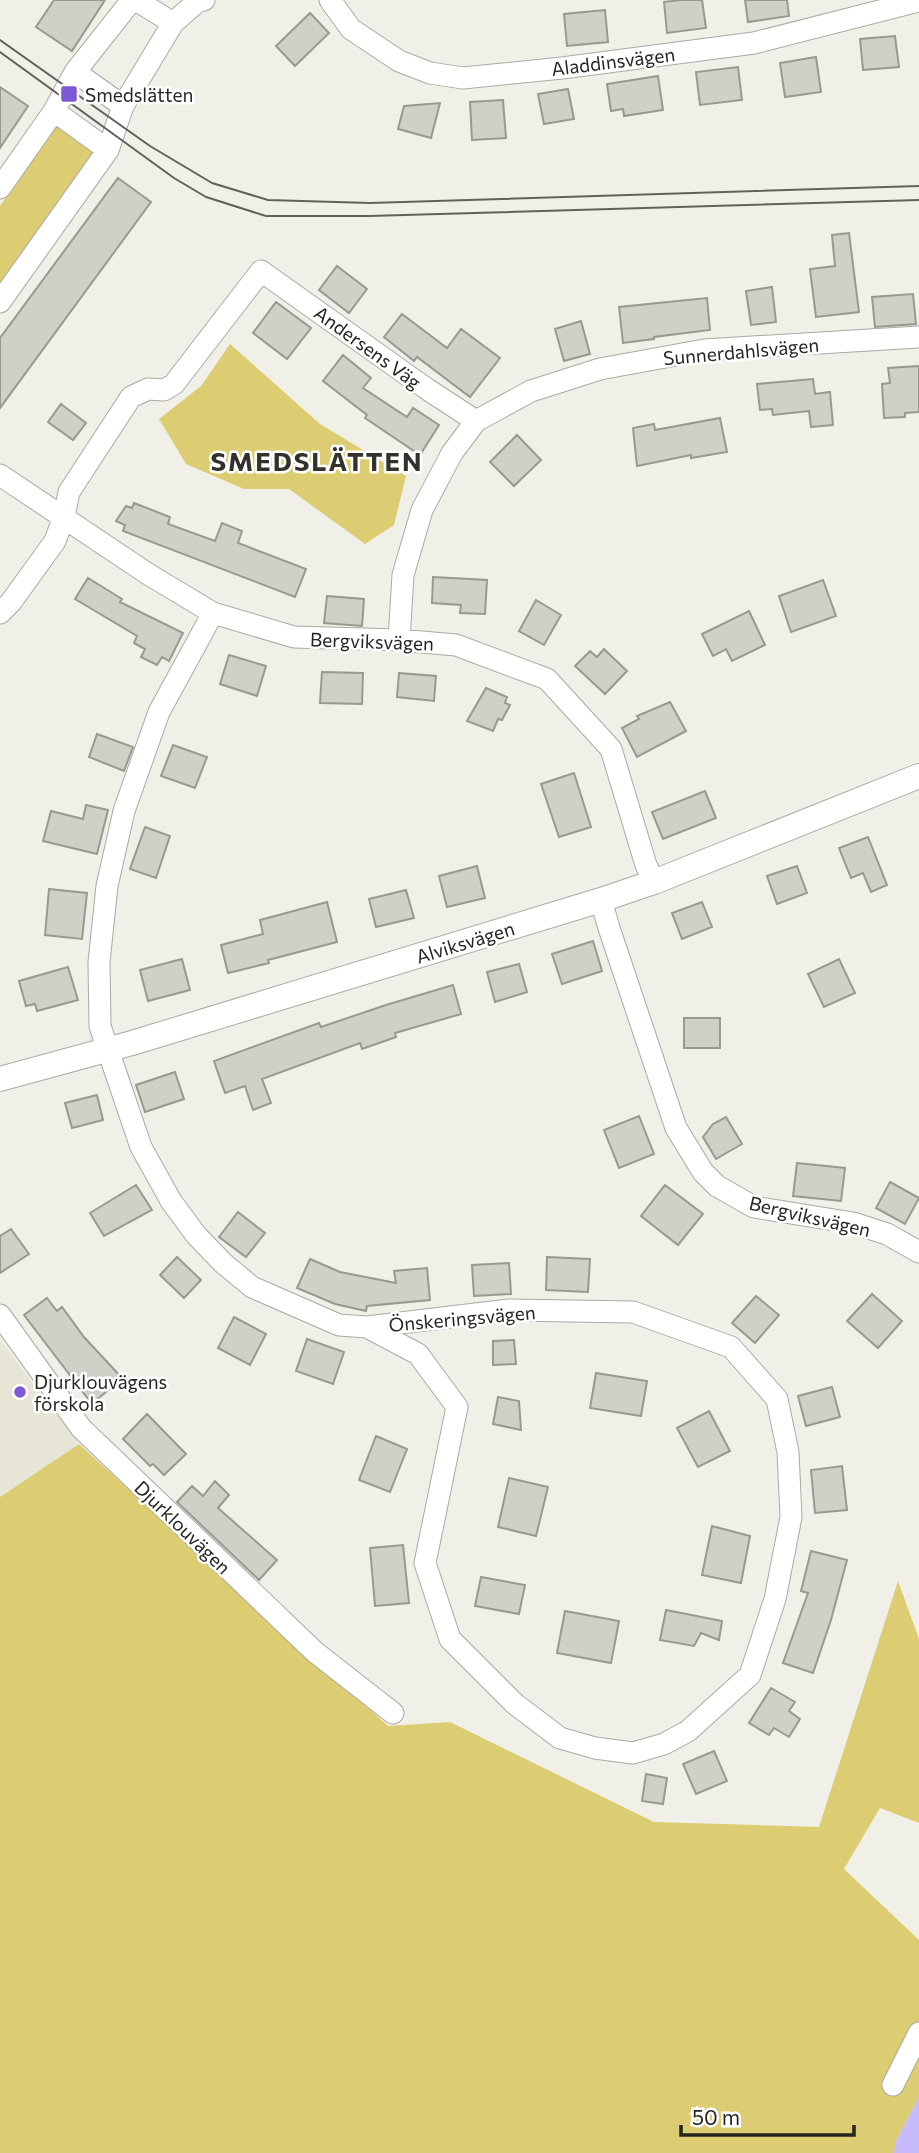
<svg xmlns="http://www.w3.org/2000/svg" width="919" height="2153" font-family="Commissioner,sans-serif">
<rect width="100%" height="100%" fill="#f1f0e8"/>
<path fill="#e7e5d5" d="M0 1340 79 1444 0 1497Z"/>
<path fill="#dccd72" d="M56 124 96 154 0 286V206Z
M230 344 320 424 406 476 394 525 365 544 289 489H244L186 464 159 419 201 386Z
M79 1444 388 1726 450 1722 654 1822 819 1827 898 1581 919 1639V1823L880 1808 844 1869 919 1940V2097L896 2141 894 2153H0V1497Z"/>
<path fill="#c7bafb" d="M919 2097V2153H894L896 2141Z"/>
<path fill="#d1d0c8" stroke="#999891" stroke-width="2" d="M54 0H105L72 51 36 27Z
M681 0H702L706 28 667 33 664 2Z
M745 0H787L789 16 748 22Z
M605 10 608 42 567 46 564 14Z
M310 13 329 33 295 66 276 46Z
M895 36 899 67 863 70 860 39Z
M816 57 821 92 785 97 780 63Z
M738 67 742 100 700 105 696 72Z
M658 76 663 110 624 116 623 109 611 111 607 84Z
M0 87 28 106 0 148Z
M568 89 574 119 544 124 538 94Z
M503 100 506 138 472 140 470 102Z
M440 103 431 138 398 129 404 106Z
M118 178 151 202 0 408V338Z
M849 233 859 312 816 317 810 269 835 266 832 235Z
M337 266 367 289 349 313 319 290Z
M772 287 776 322 751 325 746 291Z
M913 294 916 324 875 327 872 297Z
M707 298 710 330 654 337V339L623 343 619 307Z
M276 302 311 328 287 359 253 333Z
M402 314 447 348 461 329 500 358 470 397 417 357 414 361 384 337Z
M581 321 590 354 564 361 555 329Z
M343 355 371 378 363 388 407 417 413 408 439 425 420 455 365 418 367 415 323 381Z
M919 366V412L905 413V417L884 418 882 384 890 383 888 368Z
M813 379 815 394 830 392 833 425 811 427 809 411 773 415 772 409 760 410 757 384Z
M61 404 86 423 73 440 48 422Z
M720 418 727 452 691 458V455L637 466 633 428 654 424 655 430Z
M517 435 541 460 514 486 490 462Z
M134 503 170 517 168 524 215 541 222 523 242 531 238 543 306 569 295 597 123 531 125 525 116 521 126 506 132 508Z
M433 577 487 580 485 614 460 613 461 605 432 603Z
M88 578 122 599 120 602 183 633 169 661 162 657 157 665 141 657 145 649 134 643 137 636 75 599Z
M823 580 836 616 791 632 779 596Z
M327 596 364 599 362 626 324 623Z
M536 600 561 615 544 645 519 631Z
M749 611 765 645 732 661 726 649 713 656 702 634Z
M604 649 627 671 605 694 575 666 590 651 597 657Z
M229 655 266 666 257 696 220 684Z
M322 672 363 673 362 704 320 703Z
M399 673 436 676 434 701 397 697Z
M486 688 507 697 505 703 510 705 502 720 498 719 493 731 467 721Z
M670 702 686 731 637 757 622 728 639 719 637 716Z
M97 734 133 747 124 771 89 757Z
M173 745 207 757 195 788 161 776Z
M574 773 591 827 559 837 541 784Z
M705 791 716 818 663 839 652 812Z
M86 805 108 810 97 854 43 841 51 811 83 819Z
M145 827 170 836 156 878 130 869Z
M868 837 887 885 871 892 863 873 851 878 839 848Z
M477 866 485 898 447 907 439 876Z
M797 866 807 893 777 904 767 876Z
M49 889 87 893 82 939 45 935Z
M406 890 414 918 376 927 369 899Z
M327 902 337 942 268 960 269 963 228 973 221 945 263 934 260 920Z
M702 902 712 927 682 939 672 913Z
M593 941 602 971 562 984 552 954Z
M182 959 190 990 148 1001 140 970Z
M839 959 855 993 824 1007 808 974Z
M519 964 527 992 495 1002 487 972Z
M68 967 78 1000 37 1011 35 1004 26 1006 19 981Z
M453 985 461 1014 395 1033 396 1037 362 1049 360 1043 262 1079 271 1103 253 1110 245 1086 225 1093 214 1061 319 1023 321 1027 386 1005Z
M684 1018H720V1048H684Z
M175 1072 184 1099 145 1112 136 1085Z
M97 1095 103 1120 72 1128 65 1103Z
M639 1116 654 1154 619 1168 604 1130Z
M726 1117 742 1144 716 1159 703 1137 713 1124Z
M797 1163 845 1168 841 1201 793 1196Z
M890 1182 919 1198 905 1224 876 1208Z
M136 1185 152 1210 104 1236 90 1213Z
M665 1185 703 1214 678 1245 641 1216Z
M238 1212 265 1233 246 1257 219 1237Z
M11 1229 29 1254 0 1273V1236Z
M177 1257 201 1280 184 1298 160 1275Z
M547 1257 590 1259 588 1292 546 1290Z
M310 1259 340 1272 396 1283 394 1271 427 1268 430 1300 367 1306 366 1311 335 1304 297 1288Z
M509 1263 511 1294 474 1296 472 1265Z
M872 1294 902 1321 878 1348 847 1321Z
M756 1296 779 1315 755 1343 732 1323Z
M47 1298 57 1311 62 1307 84 1337 122 1378 92 1404 24 1315Z
M234 1317 266 1334 250 1365 218 1348Z
M307 1339 344 1352 333 1384 296 1371Z
M514 1340 516 1364 493 1365V1341Z
M596 1373 647 1381 641 1416 590 1408Z
M832 1387 840 1417 806 1426 798 1396Z
M498 1397 519 1401 521 1430 493 1424Z
M709 1411 730 1451 698 1467 677 1428Z
M147 1414 186 1454 164 1475 153 1464 150 1466 123 1439Z
M376 1436 407 1449 390 1492 359 1480Z
M842 1466 847 1510 815 1513 811 1470Z
M509 1478 548 1487 536 1536 498 1527Z
M215 1481 229 1495 218 1508 277 1560 259 1580 177 1502 192 1486 203 1496Z
M712 1526 750 1536 741 1583 702 1575Z
M403 1545 409 1603 375 1606 370 1548Z
M811 1551 847 1560 831 1620 813 1673 783 1663 808 1593 801 1591Z
M481 1577 525 1585 519 1614 475 1606Z
M666 1610 722 1621 719 1640 701 1633 694 1646 660 1640Z
M565 1611 619 1621 611 1663 557 1653Z
M771 1688 795 1702 789 1711 800 1719 789 1737 774 1728 769 1735 749 1723Z
M714 1751 727 1781 696 1794 683 1764Z
M646 1774 667 1778 663 1804 642 1801Z"/>
<g fill="none" stroke-linecap="round" stroke-linejoin="round">
<defs>
<path id="minor" d="M136 0 173 23
M330 0 351 29 399 61 430 73 463 78 562 68 754 43 919 1
M75 72 123 106
M54 111 108 150
M0 188 54 111 75 72 132 0
M0 302 108 150 123 106 173 23 197 2 204 0
M0 475 148 574 213 613 294 637 399 640 456 645 547 679 611 749 646 865 654 882
M0 613 11 602 55 541 64 517 69 492 131 397 148 389 164 390 174 384 261 271 427 389 476 421
M213 613 159 712 124 811 107 886 99 962 100 1026 108 1050 141 1147 171 1201 196 1235 223 1263 252 1287 339 1325 367 1327 418 1354 457 1407 425 1563 450 1639 515 1704 560 1738 595 1748 633 1753 664 1744 688 1731 750 1675 775 1599 791 1517 788 1452 777 1399 731 1347 633 1312 509 1310 367 1327
M399 640 403 575 422 510 452 453 476 421 531 391 600 369 704 350 919 337
M601 900 609 928 676 1128 703 1172 717 1186 754 1207 853 1223 887 1234 919 1252
M0 1315 81 1428 315 1652 393 1713
M893 2085 919 2033"/>
<path id="tertiary" d="M0 1079 132 1043 601 900 654 882 919 776"/>
</defs>
<use href="#minor" stroke="#aaa9a2" stroke-width="23"/>
<use href="#tertiary" stroke="#aaa9a2" stroke-width="26"/>
<use href="#minor" stroke="#fff" stroke-width="21"/>
<use href="#tertiary" stroke="#fff" stroke-width="24"/>
<path stroke="#61615c" stroke-width="2" d="M0 40 150 146 212 183 268 200 370 203 919 186
M0 52 174 178 206 197 266 216H369L919 200"/>
</g>
<g fill="#7e59d3" stroke="#fff" stroke-width="2.5">
<rect x="60" y="85" width="18" height="18" rx="3.5"/>
<circle cx="20" cy="1392" r="7"/>
</g>
<g text-anchor="middle" dominant-baseline="central" stroke-width="5" stroke-linejoin="round" paint-order="stroke">
<g font-size="19" fill="#252522" stroke="#fff">
<text transform="translate(613 61) rotate(-7)">Aladdinsvägen</text>
<text transform="translate(368 347) rotate(36)">Andersens Väg</text>
<text transform="translate(741 351) rotate(-5)">Sunnerdahlsvägen</text>
<text transform="translate(372 641) rotate(2)">Bergviksvägen</text>
<text transform="translate(465 942) rotate(-17)">Alviksvägen</text>
<text transform="translate(810 1216) rotate(13)">Bergviksvägen</text>
<text transform="translate(462 1318) rotate(-5)">Önskeringsvägen</text>
<text transform="translate(183 1527) rotate(44)">Djurklouvägen</text>
</g>
<g font-size="19" fill="#252522" stroke="#fff" text-anchor="start">
<text x="85" y="94">Smedslätten</text>
<text x="34" y="1381">Djurklouvägens<tspan x="34" dy="22">förskola</tspan></text>
</g>
<g font-size="26" font-weight="bold" letter-spacing="2" fill="#32312b" stroke="#fff">
<text x="317" y="460">SMEDSLÄTTEN</text>
</g>
</g>
<path d="M681 2125v10h173v-10" fill="none" stroke="#252522" stroke-width="3.5"/>
<text x="692" y="2125" font-size="21" fill="#252522" stroke="#ffffff" stroke-width="5" paint-order="stroke">50 m</text>
</svg>
